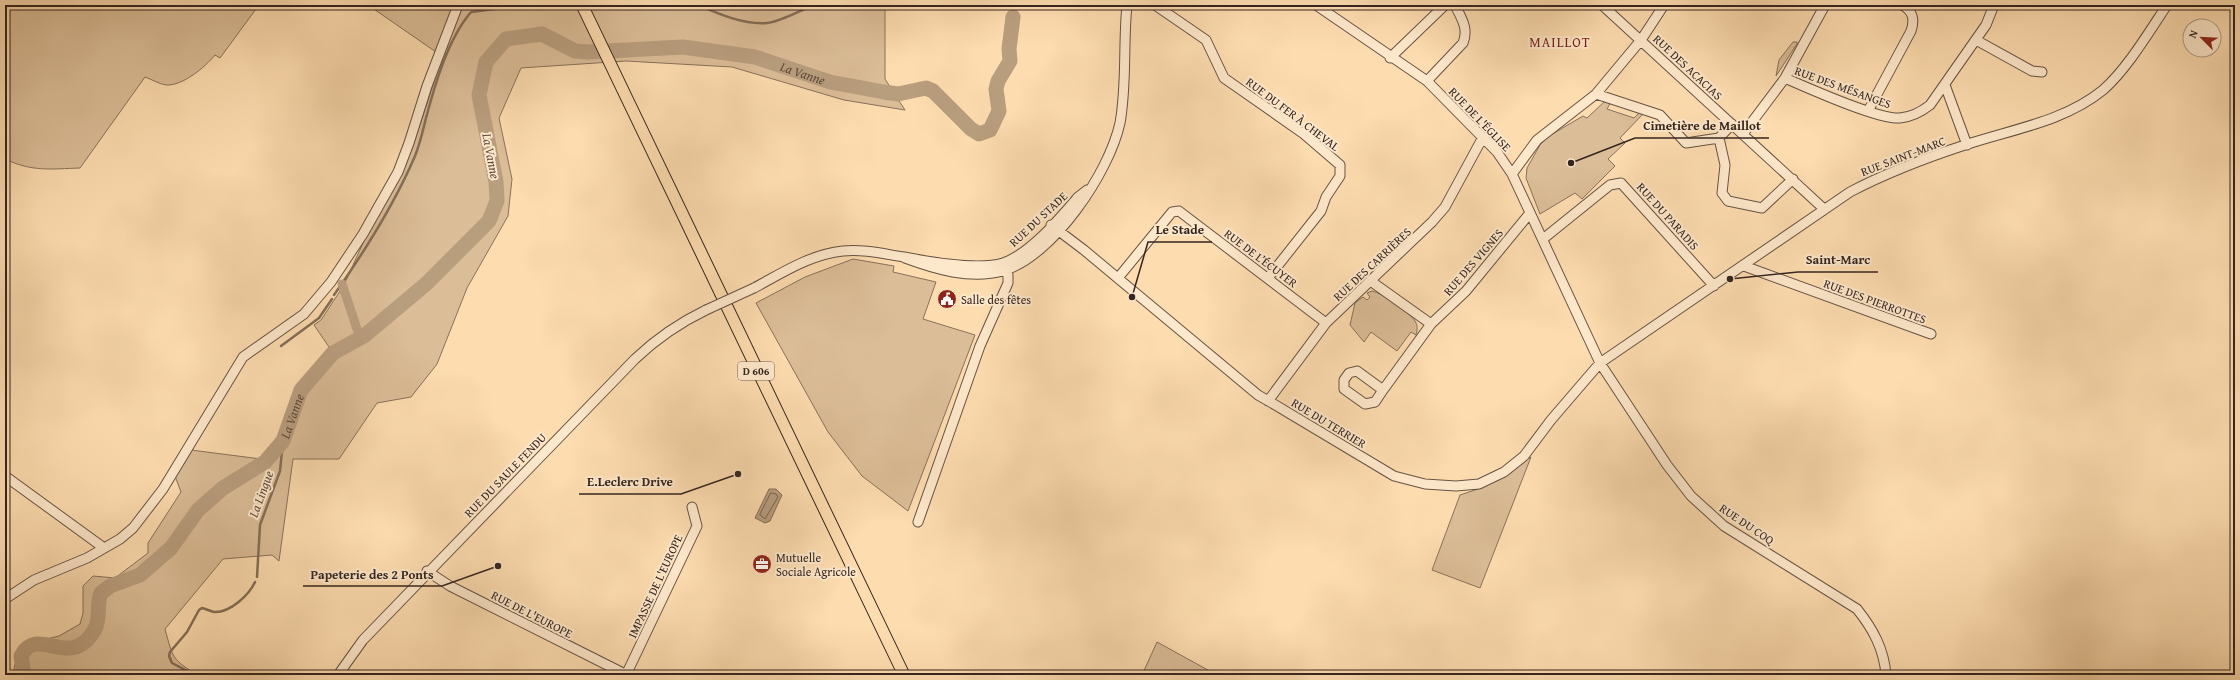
<svg xmlns="http://www.w3.org/2000/svg" width="2240" height="680" font-family="'Gentium Book Plus',serif">
<rect width="100%" height="100%" fill="#fddcaf"/>
<filter id="stains"><feTurbulence type="fractalNoise" baseFrequency=".005" numOctaves="4"/><feColorMatrix values="0 0 0 0 .2 0 0 0 0 .09 0 0 0 0 .02 0 0 0 .5 -.17"/></filter>
<radialGradient id="worn" r=".72"><stop offset=".6" stop-color="#630" stop-opacity="0"/><stop offset="1" stop-color="#630" stop-opacity=".3"/></radialGradient>
<path fill="#dbbd97" stroke="#88715c" d="M5 5H259L220 58 215 55C205 67 183 86 166 85 159 84 151 79 145 77L80 168C51 169 32 172 5 159Z
M368 5H455L436 52Z
M462 5H741L751 8 761 5H885V79L905 110 844 100 732 67 626 61 521 68 499 118 512 179 508 216 467 288 437 364 411 397 377 403 339 459H293L279 561 272 555 223 559 165 629C173 658 172 660 198 675H15L14 669 19 646 59 636 80 624 83 613V586L93 576 115 578 148 553V543L181 492 175 476 191 450 261 459 279 439 299 387 331 350 314 325 321 320 344 285 368 232 401 173 412 149 443 55Z
M1793 42H1797V44L1776 76 1779 60Z
M1612 100 1607 109 1634 118 1639 113 1643 114 1620 138 1625 143 1608 159 1615 166 1582 199 1575 193 1540 214 1526 178 1527 168 1540 145 1549 136 1583 116 1587 118 1604 102Z
M853 259 894 266 893 272 936 282 923 319 975 335 908 511 862 476 828 432 756 303 805 277Z
M1372 291C1382 293 1412 313 1416 323 1418 327 1417 331 1416 335L1411 332 1397 351 1371 332 1364 342 1350 325 1355 303 1363 297 1367 300 1370 297 1367 293Z
M1531 457 1480 588 1432 570 1460 495 1481 488Z
M1157 642 1217 675H1142Z"/>
<path fill="#b99e7e" stroke="#846e58" d="M769 489H776L782 495 770 521 765 523 755 518Z"/>
<g fill="none" stroke-linecap="round" stroke-linejoin="round">
<path stroke="#76624f" stroke-width="1" d="M771 493 776 494 778 497 765 519 760 515Z"/>
<path stroke="#846e58" stroke-width="2.5" d="M698 5C719 14 744 25 767 23 780 22 801 10 814 5
M334 295C365 251 394 205 415 156 420 144 423 130 426 118 435 84 448 39 471 12L525 5
M281 346 319 318 332 299
M257 577 260 525 280 471 283 441
M195 675 172 663 169 656 170 652 187 632 199 610 202 608C206 609 210 611 214 612 230 613 249 595 255 582"/>
<path stroke="#b99e7e" stroke-width="9" d="M342 284 360 338"/>
<path stroke="#b99e7e" stroke-width="15" id="s1" d="M24 675 21 656C39 623 70 673 95 629 101 618 96 604 101 593L110 586 140 575 171 548 198 510 223 488 265 462 283 441 301 390 333 353 364 336 426 284 489 221 497 201 496 182 479 95 486 62 506 39 542 34 575 51 588 52 683 47 755 57 830 82 884 92 898 94 926 88 933 91 971 129 979 134 990 130 999 111 996 89 998 81 1010 61 1009 49 1013 17"/>
<defs>
<path id="minor" d="M1155 5 1206 40 1224 78 1304 134 1340 165V176L1326 197 1321 211 1268 278
M1316 5 1427 81 1497 152 1512 174 1600 363 1667 465 1691 496 1724 526 1857 609C1873 629 1884 649 1886 675
M1602 5 1824 209
M1976 40 2032 71 2042 72
M1390 58 1445 5
M1785 78C1808 88 1879 120 1900 118 1912 117 1921 112 1930 105L1986 25 1994 5
M1427 81 1463 43C1469 28 1461 18 1455 5
M1945 85 1967 145
M1596 94 1660 115 1686 143 1719 138 1725 165 1722 193 1728 201 1762 208 1793 179
M1868 111 1911 31C1915 19 1913 11 1902 5
M1743 134 1785 78 1825 5
M1719 138 1732 124
M1512 174 1537 140 1596 94 1641 40 1664 5
M1051 225 1084 250 1258 395 1272 403 1394 476 1425 484 1456 486 1479 484 1504 472 1524 456 1551 420 1600 363 1850 192C1888 172 1928 157 1968 144 2014 129 2065 121 2103 90 2127 69 2149 32 2167 5
M1543 239 1610 185 1621 183 1714 286
M905 258C935 269 970 280 1003 271 1053 256 1109 173 1120 123 1127 85 1123 44 1127 5
M1744 266 1931 334
M1118 278 1172 212 1179 211 1326 323
M1372 282 1431 324
M754 288C782 273 811 254 843 251 864 249 884 254 904 257 930 262 979 270 1003 263 1030 254 1060 218 1078 197L1087 190
M1383 390 1375 402 1365 404 1344 389V380L1349 373 1357 371 1383 390 1431 324 1466 291 1530 213
M1268 401 1326 323 1432 222 1445 207 1483 137
M5 476 104 548
M918 522 980 346 1008 283V275L1004 270
M427 571 450 586 627 675
M5 599 34 580 87 558 120 539 133 528 163 489 243 357 304 314 331 282 363 234 398 172 409 143 427 86 458 5
M338 675 363 640 635 359C657 338 679 323 706 310
M626 675 697 526 692 507"/>
<path id="major" d="M582 5 904 675"/>
</defs>
<use href="#minor" stroke="#665344" stroke-width="11"/>
<use href="#major" stroke="#342520" stroke-width="13"/>
<use href="#minor" stroke="#fee8cb" stroke-width="9"/>
<use href="#major" stroke="#fddcaf" stroke-width="11"/>
<defs>
<path id="minor-bridge" d="M706 310 754 288"/>
</defs>
<use href="#minor-bridge" stroke="#665344" stroke-width="11" stroke-linecap="butt"/>
<use href="#minor-bridge" stroke="#fee8cb" stroke-width="9"/>
</g>
<defs>
<symbol id="civic-disc" viewBox="-11 -11 22 22"><circle r="9.5" fill="#8f2418" stroke="#fee8cb"/><path d="M-.6-6.5H3V-4.5H.6V-3L4-1V1h2V6H-6V1h2V-1L-.6-3ZM-1.2 2.5V6h2.4V2.5Z" fill="#fff"/></symbol>
<symbol id="office-disc" viewBox="-11 -11 22 22"><circle r="9.5" fill="#8f2418" stroke="#fee8cb"/><path d="M-6-3h4V-5.5h4V-3h4V5H-6ZM-1-4.5V-3h2v-1.5ZM-6 0V1H6V0Z" fill="#fff"/></symbol>
</defs>
<g fill-rule="evenodd">
<use href="#civic-disc" x="936" y="288" width="22" height="22"/>
<use href="#office-disc" x="751" y="553" width="22" height="22"/>
</g>
<g text-anchor="middle" dominant-baseline="central" stroke-width="4" stroke-linejoin="round" paint-order="stroke">
<rect fill="#fee8cb" stroke="#716053" stroke-width="1" x="738" y="362" width="36" height="18" rx="3"/>
<g font-size="11" font-weight="bold" fill="#342520">
<text x="756" y="371">D 606</text>
</g>
<g font-size="12" fill="#342520" stroke="#fee8cb">
<text transform="translate(1688 67) rotate(43)">RUE DES ACACIAS</text>
<text transform="translate(1843 87) rotate(20)">RUE DES MÉSANGES</text>
<text transform="translate(1293 114) rotate(37)">RUE DU FER À CHEVAL</text>
<text transform="translate(1480 119) rotate(46)">RUE DE L'ÉGLISE</text>
<text transform="translate(1903 156) rotate(-21)">RUE SAINT-MARC</text>
<text transform="translate(1668 216) rotate(48)">RUE DU PARADIS</text>
<text transform="translate(1038 219) rotate(-43)">RUE DU STADE</text>
<text transform="translate(1261 258) rotate(37)">RUE DE L’ÉCUYER</text>
<text transform="translate(1473 262) rotate(-49)">RUE DES VIGNES</text>
<text transform="translate(1372 264) rotate(-43)">RUE DES CARRIÈRES</text>
<text transform="translate(1875 301) rotate(20)">RUE DES PIERROTTES</text>
<text transform="translate(1329 423) rotate(31)">RUE DU TERRIER</text>
<text transform="translate(505 475) rotate(-46)">RUE DU SAULE FENDU</text>
<text transform="translate(1747 524) rotate(34)">RUE DU COQ</text>
<text transform="translate(655 586) rotate(-65)">IMPASSE DE L'EUROPE</text>
<text transform="translate(532 614) rotate(27)">RUE DE L'EUROPE</text>
</g>
<g font-size="12" fill="#342520" stroke="#fee8cb" text-anchor="start">
<text x="961" y="299">Salle des fêtes</text>
<text x="776" y="557">Mutuelle<tspan x="776" dy="14">Sociale Agricole</tspan></text>
</g>
<g font-size="13" font-style="italic" fill="#5c493c" stroke="#fee8cb">
<text stroke="none"><textPath href="#s1" startOffset="1191">La Vanne</textPath></text>
<text transform="translate(491 156) rotate(79)">La Vanne</text>
<text stroke="none"><textPath href="#s1" startOffset="411">La Vanne</textPath></text>
<text transform="translate(261 494) rotate(-70)">La Lingue</text>
</g>
<g font-size="14" letter-spacing="1" fill="#7a1f14" stroke="#fee8cb">
<text x="1560" y="42">MAILLOT</text>
</g>
</g>
<path fill="none" stroke="#342520" stroke-width="1.5" d="M1571 163L1635 138H1769M1132 297L1148 242H1212M1730 279L1798 272H1878M738 474L681 494H579M498 566L442 586H303"/>
<g fill="#342520" stroke="#fee8cb" stroke-width="1.5">
<circle cx="1571" cy="163" r="4"/>
<circle cx="1132" cy="297" r="4"/>
<circle cx="1730" cy="279" r="4"/>
<circle cx="738" cy="474" r="4"/>
<circle cx="498" cy="566" r="4"/>
</g>
<g font-size="13" text-anchor="middle" font-weight="bold" fill="#342520" stroke="#fee8cb" stroke-width="4" stroke-linejoin="round" paint-order="stroke">
<text x="1702" y="130">Cimetière de Maillot</text>
<text x="1180" y="234">Le Stade</text>
<text x="1838" y="264">Saint-Marc</text>
<text x="630" y="486">E.Leclerc Drive</text>
<text x="372" y="579">Papeterie des 2 Ponts</text>
</g>
<rect width="2240" height="680" fill="none" stroke="#fddcaf" stroke-width="20"/>
<rect x="6" y="6" width="2228" height="668" fill="none" stroke="#342520" stroke-width="2"/>
<rect x="10" y="10" width="2220" height="660" fill="none" stroke="#342520"/>
<g transform="translate(2202 38) rotate(294)"><circle r="19" fill="#fee8cb" stroke="#ad9a87"/>
<path d="M0-3L7 15L0 10L-7 15Z" fill="#8f2418"/>
<text y="-6" font-size="11" font-weight="bold" text-anchor="middle" fill="#342520">N</text>
</g>
<rect width="100%" height="100%" filter="url(#stains)"/>
<rect width="100%" height="100%" fill="url(#worn)"/>
</svg>
